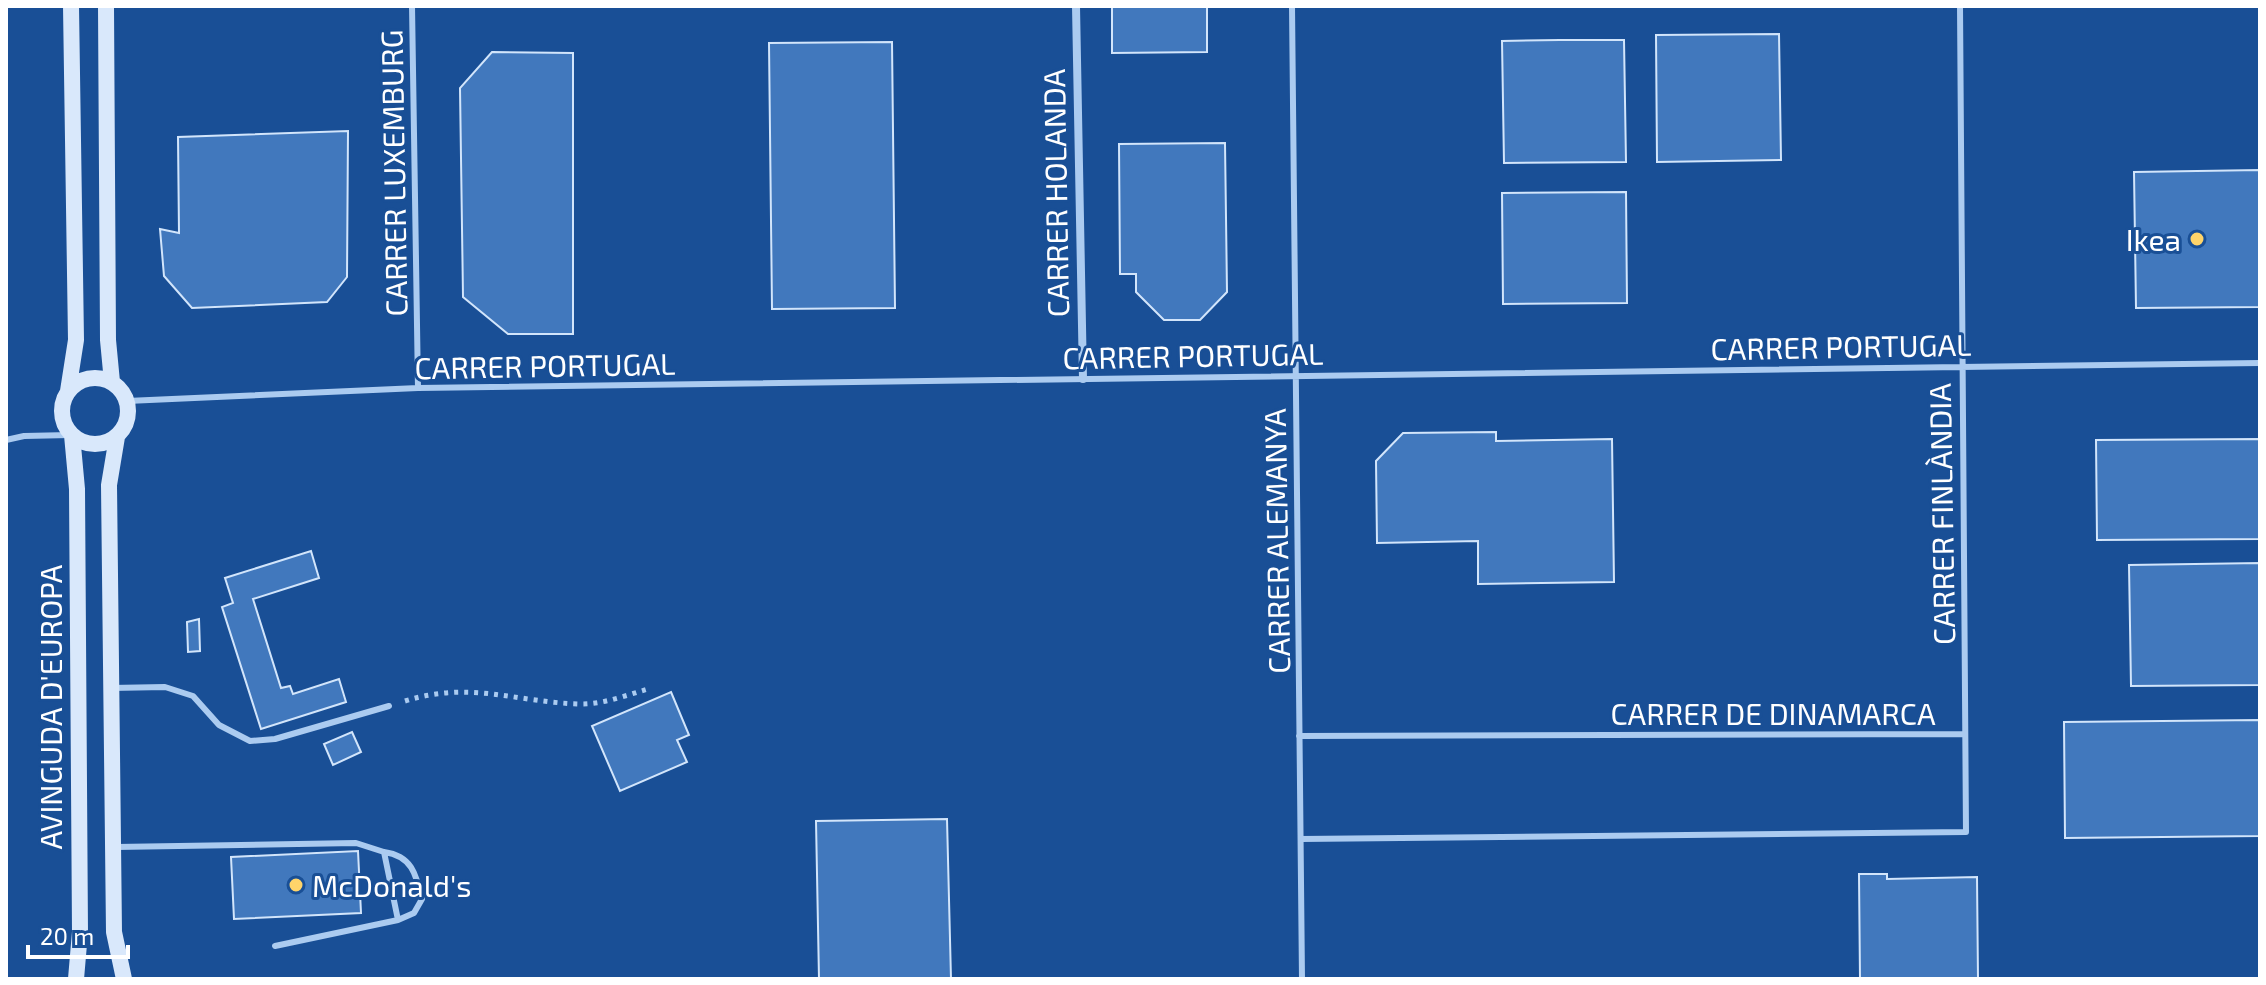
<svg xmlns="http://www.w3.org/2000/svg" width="2266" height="985" font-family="'Exo 2',sans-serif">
<rect width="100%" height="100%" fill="#194f96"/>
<path fill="#4178bd" stroke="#d2e5fb" stroke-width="2" d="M1112 6H1207V52L1112 53Z
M1779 34 1781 160 1657 162 1656 35Z
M1560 40H1624L1626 162 1504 163 1502 41Z
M892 42 895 308 772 309 769 43Z
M492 52 573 53V334H508L463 297 460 88Z
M348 131 347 277 327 302 192 308 164 276 160 229 179 233 178 137Z
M1225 143 1227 292 1200 320H1164L1136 292V274H1120L1119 144Z
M2260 170V307L2136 308 2134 172Z
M1626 192 1627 303 1503 304 1502 193Z
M1496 432V441L1612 439 1614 582 1478 584V541L1377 543 1376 461 1403 433Z
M2260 439V539L2097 540 2096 440Z
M311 551 319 578 253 599 281 688 290 686 293 694 339 679 346 702 261 729 222 607 233 603 225 578Z
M2260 563V685L2131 686 2129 565Z
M199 619 200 651 188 652 187 622Z
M671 692 689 735 677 740 687 762 620 791 592 726Z
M2260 720V836L2065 838 2064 722Z
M352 732 361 752 333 765 324 744Z
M947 819 951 979H819L816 821Z
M358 851 361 913 234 919 231 857Z
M1859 874H1887V879L1977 877 1978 979H1860Z"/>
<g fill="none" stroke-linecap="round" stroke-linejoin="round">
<path stroke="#abcbf0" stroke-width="5" stroke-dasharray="4 6" stroke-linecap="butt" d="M405 701C472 680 517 703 582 704 604 704 627 695 648 689"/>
<path stroke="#abcbf0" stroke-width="6" d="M412 6 418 388
M1292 6 1302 979
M127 401 418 388 2260 363
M6 440 24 436 70 435
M111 688 165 687 193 696 219 725 250 741 275 739 389 706
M1299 736 1965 734
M1301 839 1966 832 1960 6
M116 847 356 843 384 852 398 920 275 946
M384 852C412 856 416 874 422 899L414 913 398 920"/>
<path stroke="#abcbf0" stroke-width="8" d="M1076 6 1083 379"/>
<path stroke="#d9e8fb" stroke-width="16" d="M106 6 108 340 112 382
M62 411a33 33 0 1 1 66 0a33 33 0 1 1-66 0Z
M68 391 76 340 71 6
M72 435 77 489 80 932 76 979
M117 437 109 485 114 932 124 979"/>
</g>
<g fill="#ffd46a" stroke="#194f96" stroke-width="3">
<circle cx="2197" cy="239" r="8"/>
<circle cx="296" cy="885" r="8"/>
</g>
<g text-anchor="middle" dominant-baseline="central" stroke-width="6" stroke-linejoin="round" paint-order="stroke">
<g font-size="30" fill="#fff" stroke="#194f96">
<text transform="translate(393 173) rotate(-91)">CARRER LUXEMBURG</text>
<text transform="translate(1055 193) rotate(-91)">CARRER HOLANDA</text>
<text transform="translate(1841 346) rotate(-1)">CARRER PORTUGAL</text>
<text transform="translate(1193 355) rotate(-1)">CARRER PORTUGAL</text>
<text transform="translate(545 365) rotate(-1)">CARRER PORTUGAL</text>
<text transform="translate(1941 514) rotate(-91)">CARRER FINLÀNDIA</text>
<text transform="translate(1276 541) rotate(-91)">CARRER ALEMANYA</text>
<text transform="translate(50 707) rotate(-90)">AVINGUDA D'EUROPA</text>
<text x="1773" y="713">CARRER DE DINAMARCA</text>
</g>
<g font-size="30" fill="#fff" stroke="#194f96" text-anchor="end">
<text x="2181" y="239">Ikea</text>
<text x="312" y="885" text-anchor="start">McDonald's</text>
</g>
</g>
<rect width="2266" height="985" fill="none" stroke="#ffffff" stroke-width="16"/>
<path d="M28 945v12h100v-12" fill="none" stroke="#ffffff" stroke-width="4"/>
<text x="40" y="945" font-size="24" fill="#ffffff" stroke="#194f96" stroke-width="6" paint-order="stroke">20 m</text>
</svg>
